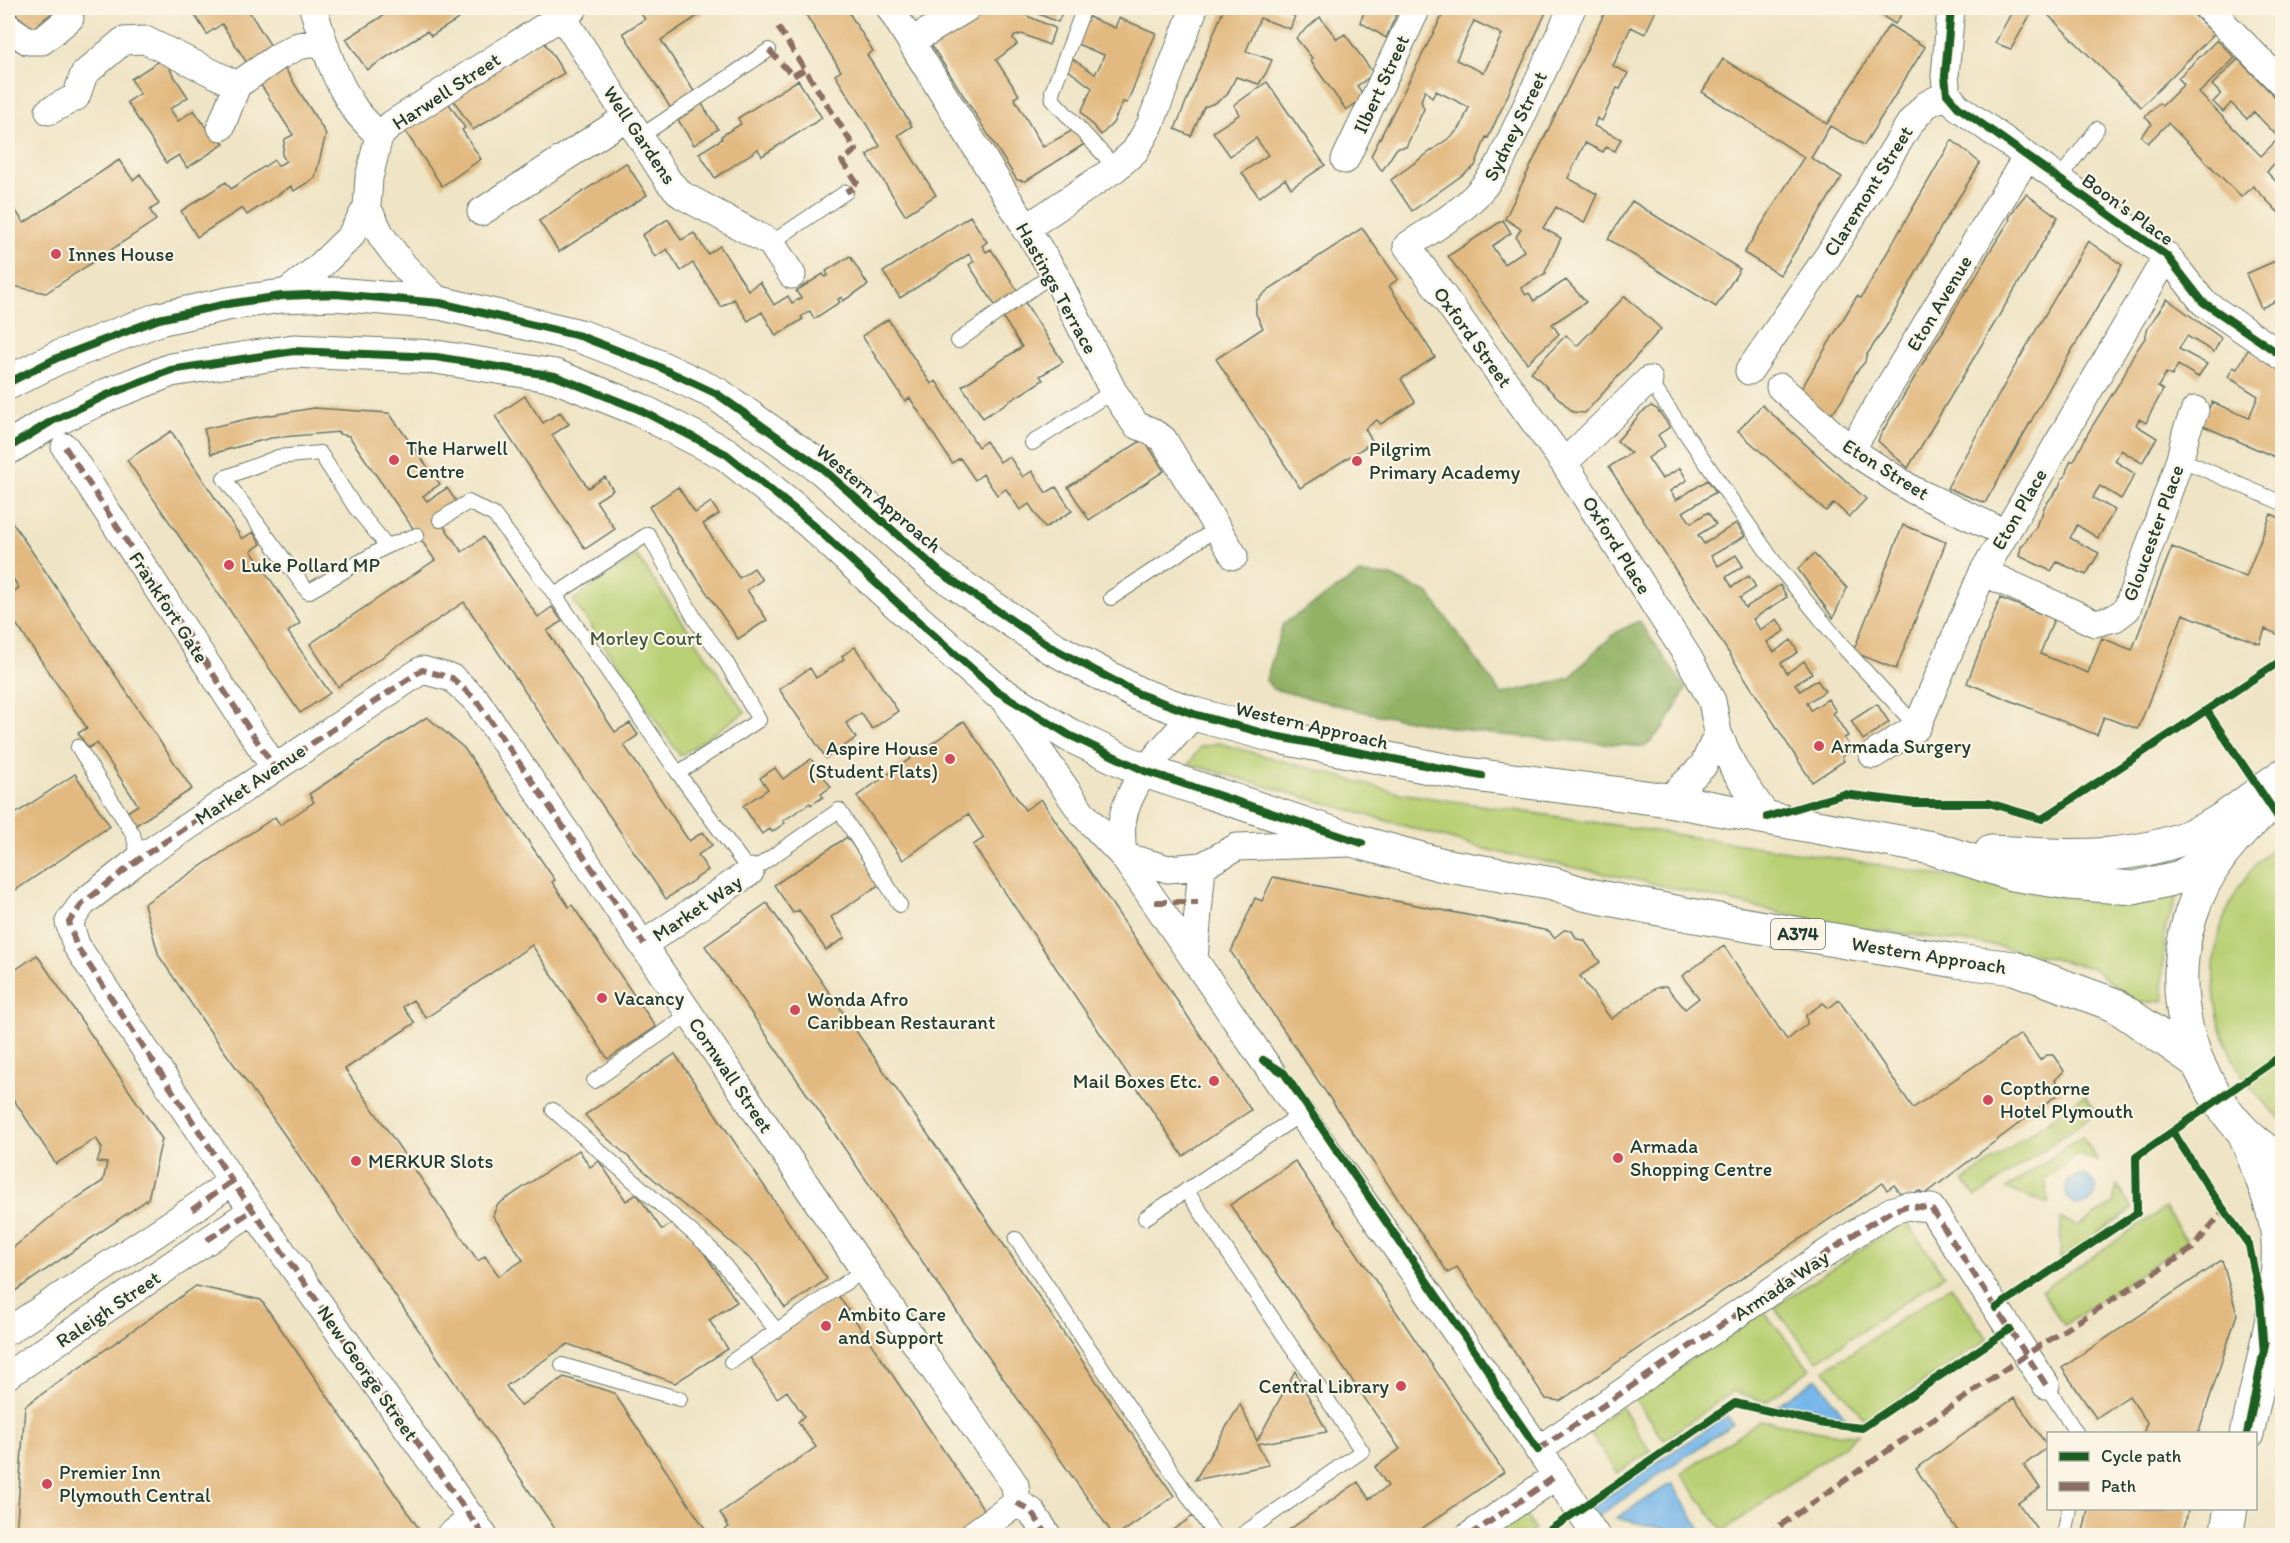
<svg xmlns="http://www.w3.org/2000/svg" width="2290" height="1543" font-family="Itim,sans-serif">
<rect width="100%" height="100%" fill="#fcf5e5"/>
<filter id="ink" filterUnits="userSpaceOnUse"><feTurbulence type="fractalNoise" baseFrequency=".0167" numOctaves="2"/><feDisplacementMap in="SourceGraphic" scale="12" xChannelSelector="R" yChannelSelector="G"/><feConvolveMatrix kernelMatrix="1 2 1 2 8 2 1 2 1" color-interpolation-filters="sRGB"/></filter>
<filter id="wash" filterUnits="userSpaceOnUse"><feTurbulence type="fractalNoise" baseFrequency=".008" numOctaves="4" result="noise"/><feDisplacementMap in="SourceGraphic" scale="24" xChannelSelector="R" yChannelSelector="G"/><feGaussianBlur stdDeviation="1.35" result="paint"/><feColorMatrix in="noise" values="0 0 0 0 0 0 0 0 0 0 0 0 0 0 0 0 0 1.4 0 .05"/><feComposite in="paint" operator="in"/></filter>
<g filter="url(#wash)">
<rect width="100%" height="100%" fill="#efe4c5"/>
<path fill="#bad074" stroke="#6c8654" stroke-width="1.5" d="M637 556 745 712 680 756 573 600Z
M1218 743 1399 793 1861 862 2062 897 2179 892 2165 930 2162 987 2165 1000 2136 1004 2093 968 1996 946 1829 924 1642 881 1492 851 1189 764 1200 747Z
M2282 840V1119C2193 1047 2189 911 2282 840Z
M2085 1095 2097 1112 1976 1197 1964 1181Z
M2082 1136 2098 1161 2077 1155 2045 1179 2049 1204 2006 1189Z
M2117 1185 2132 1209 2060 1259 2061 1219 2078 1226 2113 1204Z
M2165 1208 2187 1242 2064 1325 2041 1291Z
M1905 1220 1944 1275 1817 1361 1774 1307Z
M1951 1286 1988 1339 1866 1421 1825 1370Z
M1763 1311 1810 1369 1766 1402 1733 1391 1664 1440 1634 1398Z
M1621 1407 1650 1451 1617 1473 1587 1428Z
M1760 1420 1838 1434 1858 1435 1723 1531 1681 1474Z
M1521 1509 1535 1529 1526 1535 1482 1536Z"/>
<path fill="#93b266" stroke="#59784d" stroke-width="1.5" d="M1359 574 1391 576 1429 594 1501 694 1570 678 1593 653 1617 632 1639 621 1686 689 1665 726 1645 747 1491 734 1373 714 1273 689 1266 680 1283 624Z"/>
<path fill="#74b6e9" stroke="#4a7a8e" stroke-width="1.5" d="M2066 1190a15 15 0 1 1 30 0a15 15 0 1 1-30 0Z
M1817 1378 1850 1424 1776 1406Z
M1727 1415 1733 1424 1597 1517 1591 1507Z
M1672 1483 1704 1535H1689L1616 1518Z"/>
<g id="blocks">
<path fill="#e2b980" fill-rule="evenodd" d="M8 8H58L33 28Z
M190 8H242L244 10 247 8 326 134 315 178 294 191 291 186 247 215 242 208 197 237 181 211 226 182 231 189 274 160 278 166 286 161 282 155 285 139 293 135 222 24 207 34Z
M395 8H476L431 36 427 31 367 70 346 39Z
M641 8H710L661 40 718 129 694 145 623 33 645 19 638 10Z
M808 8H846L873 51 867 55 912 126 898 135 936 195 905 215 867 155 880 146 835 75 841 71 803 10Z
M980 8H1009L1055 28 1049 45 1022 34 1015 36 1013 38 1017 44 996 60 1019 95 1014 98 1043 147 1073 130 1086 143 1026 181 1017 180 930 43Z
M1024 8H1064L1058 22Z
M1224 8H1273L1295 16 1290 29 1260 18 1246 51 1272 60 1266 73 1259 84 1236 77 1227 95 1215 103 1204 107 1191 136 1175 129Z
M1366 8H1399L1386 38 1360 22Z
M1446 8H1548L1488 138 1486 137 1475 166 1412 211 1391 180 1453 135 1461 126 1469 107 1436 91 1432 98 1425 90 1421 101 1424 109 1406 147 1397 148 1382 171 1371 156ZM1474 21 1502 34 1484 73 1456 60Z
M1607 8H1657L1645 34 1631 27 1613 66 1628 73 1620 89 1617 88 1602 121 1597 118 1594 126 1621 139 1615 151 1606 147 1603 152 1585 143 1568 178 1597 194 1584 223 1556 207 1543 228 1561 238 1545 272 1546 273 1521 288 1526 295 1529 293 1534 301 1566 280 1586 302 1552 324 1559 334 1527 363 1448 256 1503 220 1511 233 1492 246 1504 264 1524 251 1516 237 1521 229 1505 219Z
M1870 8H1906L1895 24Z
M2014 8H2034L2011 49 1995 43Z
M2041 8H2187L2214 34 2141 107Z
M2271 8H2282V19L2275 14Z
M1084 15 1115 28 1119 18 1156 33 1127 103 1123 102 1113 123 1101 135 1081 112 1092 88 1063 66 1068 56 1095 74 1100 65 1104 55 1072 42Z
M1320 17 1337 39 1345 34 1374 74 1357 86 1365 97 1346 110 1310 60 1312 58 1296 38Z
M1889 25 1925 47 1864 145 1830 126 1811 158 1842 177 1780 275 1744 253 1804 157 1702 92 1723 59 1827 124Z
M543 40 564 73 473 130 452 98Z
M2217 40 2235 58 2199 93 2261 156 2282 135V154L2267 172 2282 188V207L2278 212 2253 186 2241 197 2168 123 2148 143 2141 136 2152 124 2145 117 2159 103 2162 106 2184 84 2178 78Z
M8 42 16 47 8 59Z
M167 56 174 67 170 70 188 97 170 109 178 121 194 110 213 138 218 134 224 144 187 168 179 155 166 163 127 102 140 94 131 79Z
M2238 59 2282 104V132L2277 136 2254 112 2247 119 2231 103 2223 112 2213 102 2221 94 2212 85Z
M798 80 822 118 762 156 758 149 715 178 699 153 722 139 721 136 741 124 738 118Z
M1267 82 1325 165 1291 188 1285 179 1259 197 1242 173 1268 155 1256 138 1230 156 1213 132 1240 114 1234 105Z
M444 96 465 128 462 130 481 159 442 186 401 125Z
M1952 140 1979 162V165L1945 220 1889 322 1866 356 1865 362 1857 371 1842 400 1827 420 1798 394 1857 296 1861 298Z
M119 160 133 180 140 174 159 204 150 210 156 220 46 293 8 285V199L24 223Z
M626 163 647 195 559 252 539 221Z
M2026 194 2058 217 1908 468 1878 441 1881 434 1936 341 1944 330H1943L1967 289 1968 290 1990 251 2010 220 2009 218 2017 205Z
M1632 201 1740 269 1716 307 1608 239Z
M970 216 987 242 982 246 986 252 991 249 1063 362 1040 376 1043 380 983 418 962 386 1022 347 969 265 974 261 969 254 900 298 883 272Z
M668 219 681 240 694 233 708 254 720 246 748 290 760 282 774 305 788 296 792 303 801 298 796 291 823 274 825 277 828 275 826 271 850 256 868 285 843 301 842 297 838 299 840 302 814 319 810 311 801 317 803 319 776 336 762 312 748 321 734 299 721 307 693 263 681 271 667 249 655 257 642 235Z
M1362 228 1398 279 1389 286 1435 357 1401 379 1415 402 1381 424 1377 420 1365 429 1373 442 1300 488 1216 359 1263 328 1256 314V301L1268 290Z
M2088 241 2122 265 2116 276 2053 382 1985 503 1947 488 2011 373Z
M2282 258V298L2261 308 2246 274Z
M1625 296 1661 329 1585 413 1573 412 1531 372 1566 335 1577 346Z
M2167 299 2221 338 2214 352 2187 336 2179 349 2207 364 2198 377 2178 365 2172 376 2166 373 2158 387 2163 390 2149 416 2146 423 2139 419 2136 425 2157 438 2142 463 2121 450 2115 461 2135 474 2121 499 2100 486 2096 492 2093 498 2115 510 2098 538 2077 525 2074 531 2070 538 2099 553 2086 575 2057 562 2051 571 2019 556 2021 547 2036 527 2039 518 2041 517 2044 507 2059 487 2062 478 2065 477 2067 469 2071 461H2074L2088 433 2123 377 2131 359 2145 338 2148 328Z
M888 319 931 384 936 381 978 447 986 441 1000 462 1009 456 1023 477 1032 471 1046 493 1056 487 1072 511 1045 528 1029 504 1020 510 1006 489 997 495 983 474 975 480 960 458 952 463 910 398 905 401 862 336Z
M2249 348 2282 373V460L2201 425 2212 402 2249 418 2258 396 2228 377 2233 367 2237 369Z
M525 396 543 423 560 412 569 424 552 435 588 488 605 477 613 490 596 501 615 529 585 549 495 416Z
M1762 405 1866 499 1849 517 1834 503 1826 511 1738 431Z
M1651 406 1657 409 1670 427 1658 435 1665 446 1648 458 1662 479 1680 468 1687 480 1670 491 1676 500 1708 480 1716 492 1683 512 1691 523 1708 512 1716 524 1698 535 1704 544 1736 523 1745 536 1711 556 1718 566 1736 555 1743 566 1726 577 1732 587 1749 576 1756 587 1740 598 1745 608 1780 585 1787 597 1753 619 1760 630 1777 619 1785 631 1767 642 1774 652 1791 640 1798 652 1781 663 1787 673 1804 661 1812 673 1795 684 1800 691 1817 680 1825 691 1807 703 1811 710 1828 699 1836 711 1833 713 1848 736 1844 738 1852 750 1842 757 1844 761 1812 782 1609 467 1631 453 1617 441 1641 413Z
M314 408 389 413 440 484 423 496 427 501 447 488 456 501 436 515 462 552 483 537 538 617 552 607 562 621 547 631 615 732 630 723 638 735 624 745 689 841 703 832 712 845 698 855 708 870 666 899 464 602 338 687 310 644 435 560 349 436 339 434V432L271 438 211 454 204 429 247 419Z
M171 431 242 539 253 532 261 544 251 551 300 623 288 632 330 693 300 713 127 460Z
M1144 439 1164 471 1089 520 1068 487Z
M678 487 695 513 711 502 719 514 703 524 739 578 754 568 762 580 747 590 767 620 738 639 649 507Z
M2271 514 2282 519V636L2265 629 2260 644 2183 614 2138 729 2104 717 2097 735 1967 683 2000 598 2054 619 2040 654 2088 673 2102 638 2132 650 2172 547 2246 577Z
M8 516 192 789 136 825 127 812 138 805 97 743 88 748 78 733 87 728 8 612V595L19 588 8 571Z
M1903 525 1946 542 1896 669 1853 652Z
M1814 554 1847 588 1833 618 1798 569Z
M855 647 898 711 872 729 861 713 846 723 856 738 826 758 779 689 810 668 816 678 844 659 842 656Z
M1877 704 1889 722 1863 740 1851 721Z
M427 717 464 748 555 880 552 882 569 907 572 905 656 1027 608 1059 532 945 426 1018 413 1000 408 1003 403 1007 415 1023 345 1069 478 1261 485 1256 499 1276 523 1260 493 1216 497 1205 579 1150 590 1167 599 1161 626 1201 637 1194 662 1230 674 1222 696 1241 737 1302 709 1320 728 1349 675 1383 568 1344 506 1386 520 1406 564 1377 614 1393 710 1536H560L284 1134 207 1027 159 956 144 904 275 817 280 825 298 813 314 802 309 794Z
M964 721 1025 810 1041 799 1251 1110 1183 1156 973 845 984 838 968 814 903 860 857 796Z
M811 759 831 787 821 794 823 797 811 805 810 803 783 821 785 823 772 832 770 829 762 834 743 806 768 789 760 778 775 768 783 779Z
M75 774 110 826 8 895V819Z
M847 837 880 884 831 917 845 938 826 950 799 910 793 913 774 885Z
M1273 877 1549 931 1554 938 1564 930 1572 931 1577 939 1584 940 1600 962 1580 976 1611 1019 1656 988 1666 986 1685 1009 1699 998 1682 976 1724 946 1787 1040 1807 1024 1806 1015 1823 1003 1829 1008 1839 1000 1913 1108 2021 1034 2040 1060 2047 1055H2053L2064 1071 2055 1080 2062 1091 1924 1195 1920 1191 1908 1196 1901 1194 1894 1185 1887 1190 1883 1183 1560 1401 1546 1399 1457 1267 1448 1273 1231 952 1255 898 1262 901Z
M767 903 972 1198 1174 1496 1117 1536H1114L982 1348 705 946Z
M37 955 162 1139 148 1199 8 1296V1252L59 1210 103 1181 107 1163 97 1162 102 1148 96 1138 56 1164 8 1091V975Z
M675 1054 827 1279 785 1308 757 1265 712 1226 681 1203 601 1133 585 1115Z
M1295 1161 1504 1472 1411 1536H1280L1358 1482 1369 1499 1388 1486 1375 1467 1400 1449 1230 1205Z
M2222 1260 2237 1314 2198 1434H2143L2147 1422 2129 1396 2096 1418 2062 1368Z
M196 1286 261 1300 424 1536H16L25 1406Z
M838 1295 989 1517 963 1536H716L729 1527 720 1513 816 1447 798 1422 804 1416 787 1391 777 1398 749 1356Z
M1295 1371 1327 1432 1257 1444 1269 1465 1195 1480 1240 1404 1257 1441Z
M2014 1398 2048 1447 2024 1465 2040 1488 2018 1503 2037 1529 2027 1536H1961L1916 1469Z
M2088 1509H2188L2183 1536H2082Z
M1193 1516 1206 1536H1164Z"/>
</g>
</g>
<g filter="url(#ink)">
<use href="#blocks" fill-opacity="0" stroke="#687767" stroke-width="1.5"/>
<g fill="none" stroke-linecap="round" stroke-linejoin="round">
<defs>
<path id="lane" d="M1084 8 1052 92 1053 100 1116 168
M641 136 769 50
M2059 179 2097 129
M771 243 846 192
M958 341 1054 273
M1649 380 1772 559 1846 650 1917 727
M1032 443 1113 391
M2180 459 2282 503
M440 520 468 502 494 515 555 595 678 773 750 872 839 810 900 905
M387 546 355 507 320 453 278 457 224 478 308 592 387 546 417 535
M555 595 648 534 696 621 726 662 759 720 678 773
M1111 598 1216 529
M78 747 133 834 139 859
M594 1081 689 1014
M553 1110 712 1250 777 1331
M1186 1190 1362 1451 1240 1536
M1145 1218 1301 1114
M1016 1239 1215 1536
M731 1362 864 1270
M562 1365 680 1399
M2046 1385 2077 1434
M2064 1536 2069 1508"/>
<path id="street" d="M313 8C324 43 333 77 354 108 361 118 371 127 379 136
M890 8 1054 273 1113 391 1136 425 1149 430 1163 439 1234 556
M1572 8 1500 163C1476 205 1446 220 1407 246L1564 463 1688 657 1712 701 1718 733 1734 769 1767 817
M2208 8 2282 83
M562 16 669 182 682 195 771 243 792 275
M8 27 28 41H42L70 18
M912 41 967 8
M1947 94 1958 107 2167 256 2203 302 2282 356
M1947 94 1945 76 1951 8
M49 111 76 97 84 74 123 41 145 40 237 85
M221 127 237 85 279 56 298 46 323 42
M1345 160 1417 8
M367 207 382 237 404 266 440 303
M481 212 627 117
M1025 229 1116 168 1135 151 1150 125 1194 8
M282 296 318 268 350 237 367 207 369 178 379 136 392 124 574 8
M1749 371 1828 256 1910 123 1926 105 1947 94
M1780 387 1851 450 1913 490 2005 533
M65 447 274 767
M1851 450 2027 156
M1564 463 1649 380
M1983 572 2095 623 2115 618 2127 609 2180 459 2186 433 2195 410
M1000 694 1083 814 1123 856 1155 902 1263 1060 1531 1438 1596 1536
M1873 755 1917 727 1983 572 2167 256
M1668 800 1703 766 1718 733
M1123 856 1168 869 1202 866 1237 847 1349 843
M1123 856C1122 846 1121 834 1122 823 1128 781 1167 745 1194 714
M644 944 750 872
M1194 959 1202 866
M8 1331 192 1210 232 1181
M8 1375 253 1210
M1538 1450 1859 1231 1891 1211 1907 1206 1931 1208 2046 1385
M1017 1503 1031 1511 1048 1536
M449 1536 473 1518
M484 1536 232 1181 76 945 69 922 83 903 139 859 422 670 452 678 476 700 864 1270 1009 1476 1015 1485 1017 1503 975 1533
M1469 1536 1556 1476"/>
<path id="primary" d="M8 383 57 358 159 319 227 304 282 296 335 294 440 303 580 336 655 365 717 394 823 469 940 572 1051 647 1139 694 1194 714 1274 736 1459 773 1668 800 1932 848 2012 874 2069 883 2134 888 2180 877 2222 853
M8 448 52 421 107 395 171 370 294 351 436 357 555 376 638 409 726 454 810 522 903 608 997 691 1069 735 1145 771 1362 843 1443 865 1553 884 1584 894 1695 916 1956 961 2014 968 2115 1005 2197 1062
M2282 799C2264 809 2248 824 2234 840 2168 912 2164 1022 2219 1101 2235 1125 2257 1147 2282 1160
M1991 852C2065 856 2138 863 2207 828 2233 815 2258 792 2282 776
M2244 1132C2255 1162 2277 1210 2278 1242 2281 1300 2259 1376 2247 1434
M2226 1536 2231 1508"/>
</defs>
<use href="#lane" stroke="#687767" stroke-width="16"/>
<use href="#street" stroke="#687767" stroke-width="29"/>
<use href="#primary" stroke="#687767" stroke-width="35"/>
<use href="#lane" stroke="#fff" stroke-width="14"/>
<use href="#street" stroke="#fff" stroke-width="27"/>
<use href="#primary" stroke="#fff" stroke-width="33"/>
<path stroke="#8d6e63" stroke-width="6" stroke-dasharray="12 6" stroke-linecap="butt" d="M778 27 856 150 842 161 858 185 846 192
M769 50 793 76 805 69
M65 447 274 767
M1155 902H1198
M192 1210 232 1181
M207 1240 253 1210
M1538 1450 1859 1231 1891 1211 1907 1206 1931 1208 2046 1385
M1017 1503 1031 1511 1048 1536
M484 1536 232 1181 76 945 69 922 83 903 139 859 422 670 452 678 476 700 644 944
M1469 1536 1556 1476
M1765 1536 2027 1354 2192 1249 2224 1210"/>
<defs>
<path id="cycleway" d="M1951 8 1945 76 1947 94 1958 107 2167 256 2203 302 2282 356
M8 383 57 358 159 319 227 304 282 296 335 294 440 303 580 336 655 365 717 394 823 469 940 572 1051 647 1139 694 1194 714 1274 736 1482 776
M8 448 52 421 107 395 171 370 294 351 436 357 555 376 638 409 726 454 810 522 903 608 997 691 1069 735 1145 771 1362 843
M2207 711 2282 823
M1767 817 1844 794 1915 803H1989L2042 819 2282 660
M1263 1060 1284 1073 1491 1375 1498 1392 1538 1450
M2173 1132 2210 1190 2249 1245 2260 1299 2264 1354
M1996 1308 2137 1213 2136 1157 2282 1055
M2247 1434 2265 1345
M1541 1536 1735 1403 1825 1424 1862 1428 2010 1329"/>
</defs>
<use href="#cycleway" stroke="#fcf5e5" stroke-width="11"/>
<use href="#cycleway" stroke="#1b5e20" stroke-width="8"/>
</g>
</g>
<g fill="#d1495b" stroke="#fcf5e5" stroke-width="2">
<circle cx="56" cy="254" r="6"/>
<circle cx="394" cy="460" r="6"/>
<circle cx="1357" cy="461" r="6"/>
<circle cx="229" cy="565" r="6"/>
<circle cx="1819" cy="746" r="6"/>
<circle cx="950" cy="759" r="6"/>
<circle cx="602" cy="998" r="6"/>
<circle cx="795" cy="1010" r="6"/>
<circle cx="1214" cy="1081" r="6"/>
<circle cx="1988" cy="1100" r="6"/>
<circle cx="1618" cy="1158" r="6"/>
<circle cx="356" cy="1161" r="6"/>
<circle cx="826" cy="1326" r="6"/>
<circle cx="1401" cy="1386" r="6"/>
<circle cx="47" cy="1484" r="6"/>
</g>
<g text-anchor="middle" dominant-baseline="central" stroke-width="4.5" stroke-linejoin="round" paint-order="stroke">
<rect fill="#fcf5e5" stroke="#617469" stroke-width="1.5" x="1771" y="919" width="54" height="30" rx="4.5"/>
<g font-size="18" font-weight="bold" fill="#1f3d34">
<text x="1798" y="934">A374</text>
</g>
<g font-size="20" fill="#1f3d34" stroke="#fcf5e5">
<text transform="translate(1381 84) rotate(-65)">Ilbert Street</text>
<text transform="translate(446 91) rotate(-33)">Harwell Street</text>
<text transform="translate(1515 126) rotate(-64)">Sydney Street</text>
<text transform="translate(640 135) rotate(56)">Well Gardens</text>
<text transform="translate(1868 191) rotate(-58)">Claremont Street</text>
<text transform="translate(2128 209) rotate(36)">Boon's Place</text>
<text transform="translate(1057 288) rotate(61)">Hastings Terrace</text>
<text transform="translate(1939 303) rotate(-59)">Eton Avenue</text>
<text transform="translate(1473 337) rotate(54)">Oxford Street</text>
<text transform="translate(1886 469) rotate(32)">Eton Street</text>
<text transform="translate(879 498) rotate(40)">Western Approach</text>
<text transform="translate(2019 509) rotate(-60)">Eton Place</text>
<text transform="translate(2153 533) rotate(-70)">Gloucester Place</text>
<text transform="translate(1617 545) rotate(58)">Oxford Place</text>
<text transform="translate(169 607) rotate(57)">Frankfort Gate</text>
<text transform="translate(1312 725) rotate(13)">Western Approach</text>
<text transform="translate(250 784) rotate(-34)">Market Avenue</text>
<text transform="translate(697 908) rotate(-34)">Market Way</text>
<text transform="translate(1929 955) rotate(9)">Western Approach</text>
<text transform="translate(731 1075) rotate(56)">Cornwall Street</text>
<text transform="translate(1781 1285) rotate(-34)">Armada Way</text>
<text transform="translate(108 1309) rotate(-34)">Raleigh Street</text>
<text transform="translate(368 1373) rotate(55)">New George Street</text>
</g>
<g font-size="20" fill="#1f3d34" stroke="#fcf5e5" text-anchor="start">
<text x="68" y="254">Innes House</text>
<text x="406" y="448">The Harwell<tspan x="406" dy="23">Centre</tspan></text>
<text x="1369" y="449">Pilgrim<tspan x="1369" dy="23">Primary Academy</tspan></text>
<text x="241" y="565">Luke Pollard MP</text>
<text x="1831" y="746">Armada Surgery</text>
<text x="938" y="748" text-anchor="end">Aspire House<tspan x="938" dy="23">(Student Flats)</tspan></text>
<text x="614" y="998">Vacancy</text>
<text x="807" y="999">Wonda Afro<tspan x="807" dy="23">Caribbean Restaurant</tspan></text>
<text x="1202" y="1081" text-anchor="end">Mail Boxes Etc.</text>
<text x="2000" y="1088">Copthorne<tspan x="2000" dy="23">Hotel Plymouth</tspan></text>
<text x="1630" y="1146">Armada<tspan x="1630" dy="23">Shopping Centre</tspan></text>
<text x="368" y="1161">MERKUR Slots</text>
<text x="838" y="1314">Ambito Care<tspan x="838" dy="23">and Support</tspan></text>
<text x="1389" y="1386" text-anchor="end">Central Library</text>
<text x="59" y="1472">Premier Inn<tspan x="59" dy="23">Plymouth Central</tspan></text>
</g>
<g font-size="20" fill="#3e5a41" stroke="#fcf5e5">
<text x="646" y="638">Morley Court</text>
</g>
</g>
<rect width="2290" height="1543" fill="none" stroke="#fcf5e5" stroke-width="30"/>
<rect x="2047" y="1432" width="210" height="78" fill="#fcf5e5" stroke="#a4ab9e" stroke-width="1.5"/>
<rect x="2059" y="1452" width="30" height="9" fill="#1b5e20" stroke="#a4ab9e" stroke-width="1.5"/>
<text x="2101" y="1462" font-size="18" fill="#1f3d34">Cycle path</text>
<rect x="2059" y="1482" width="30" height="9" fill="#8d6e63" stroke="#a4ab9e" stroke-width="1.5"/>
<text x="2101" y="1492" font-size="18" fill="#1f3d34">Path</text>
</svg>
